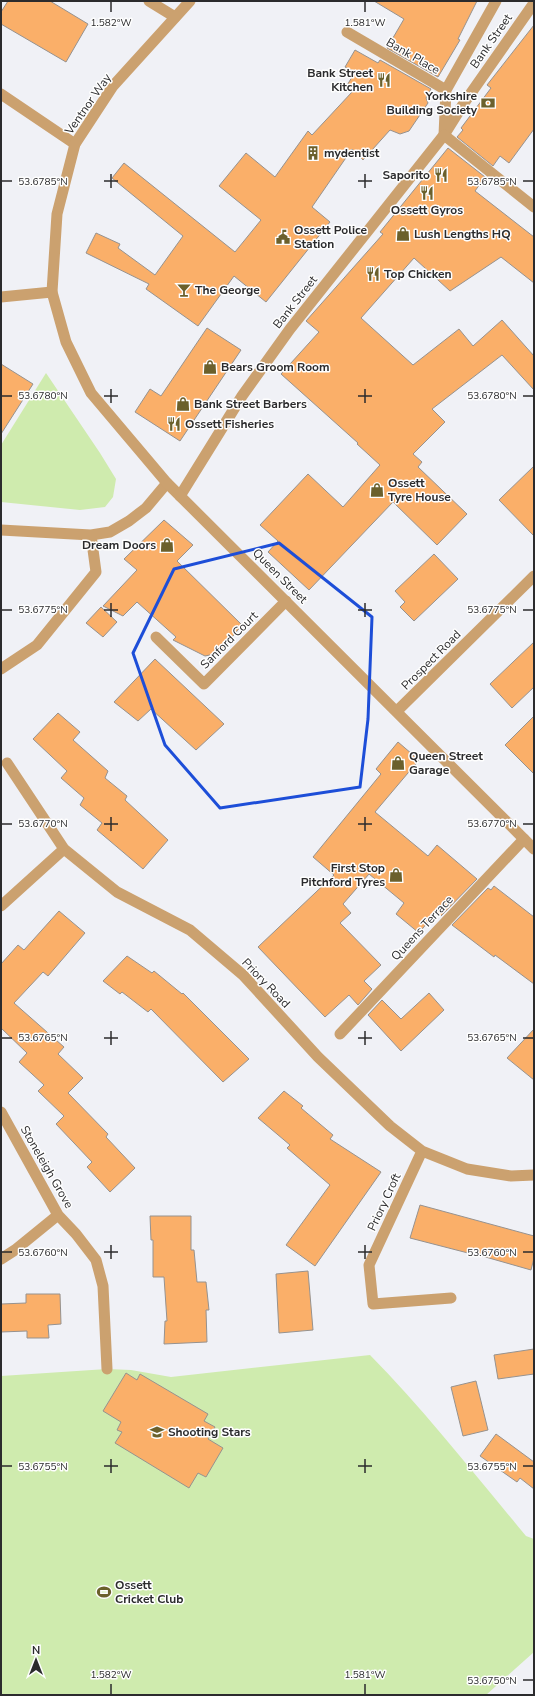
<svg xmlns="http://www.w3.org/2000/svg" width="535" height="1696" font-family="'Nunito Sans',sans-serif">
<rect width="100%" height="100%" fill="#f0f1f6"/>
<path fill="#cfebae" d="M46 373 100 453 116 479 113 497 105 507 80 510 1 502V445Z
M370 1355C426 1412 475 1475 526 1536L534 1539V1652L486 1695H1V1376L107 1369 131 1370 171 1377Z"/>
<path fill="#faaf69" stroke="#96928f" d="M8 1H50L88 24 66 62 1 24V12Z
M374 1H477L458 39 460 40 438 77 387 48 404 19Z
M534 25V129L509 163 500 156 493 166 457 137 463 130 461 128 491 88 487 85Z
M355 50 378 63 380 60 431 89 426 98 428 103 409 131 400 134 390 130 363 160 352 149 312 207 330 222 266 302 234 276 198 326 146 289 149 284 86 253 96 233 120 244 118 248 155 275 183 236 112 178 124 163 235 252 261 220 219 186 246 153 275 177 308 131 312 135 352 92 346 87 355 72 345 67Z
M448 148 485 177 475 191 534 237V283L501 257 450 291 414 258 361 318 413 365 459 329 473 346 502 320 534 356V390L502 355 432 409 445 422 413 454 422 462 418 467 467 514 437 545 393 502 309 590 268 552 278 541 260 525 308 474 343 507 380 465 357 444 358 443 281 374 319 332 306 321 383 234 380 232Z
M207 328 241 350 180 441 135 412 150 389 161 396Z
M1 364 33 384 1 434Z
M534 466V536L499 500Z
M164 520 193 545 177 561 242 625 219 653 205 656 173 640 176 637 137 602 123 616 103 606 137 570 124 559Z
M434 554 458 579 414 621 400 607 405 602 395 591Z
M101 607 117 622 103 637 86 623Z
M534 642V687L512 708 490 684Z
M155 659 224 724 196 750 151 709 138 721 114 702Z
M58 713 80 732 73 740 108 771 105 778 127 796 125 800 168 840 143 869 97 830 102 823 80 805 84 798 61 778 67 771 33 739Z
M534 716V774L505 745Z
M398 742 419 760 375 812 428 856 437 845 477 879 441 916 436 912 419 933 396 914 404 903 369 874 343 904 351 913 340 923 381 965 364 981 372 989 358 1005 349 995 325 1017 258 947 334 875 313 857 381 774 376 769Z
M494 886 534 917V984L495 955 494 957 452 925 488 888 491 890Z
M59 911 85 933 48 976 43 972 14 1003 64 1047 58 1054 83 1078 68 1093 108 1134 106 1137 135 1168 110 1192 87 1167 92 1162 56 1124 64 1116 38 1091 44 1085 19 1062 27 1053 1 1028V964L18 945 24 950Z
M127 956 152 973 154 971 182 994 183 993 249 1059 223 1082 151 1009 148 1012 122 992 120 994 103 981Z
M429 993 444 1010 401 1051 368 1015 382 1000 401 1019Z
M534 1029V1080L507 1058Z
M284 1091 303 1106 301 1108 333 1135 330 1139 381 1172 315 1266 286 1245 330 1185 287 1148 290 1145 258 1118Z
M420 1205 534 1236V1258L531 1270 468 1252V1253L410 1238Z
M150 1216H191V1250H194L197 1282H206L209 1310H206L207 1342 164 1344 165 1321H167L164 1277H153V1240H151Z
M308 1271 313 1330 279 1333 276 1274Z
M26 1294H60L61 1324 48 1325 49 1338H27V1331L1 1332V1304L26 1303Z
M534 1349V1374L498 1379 494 1355Z
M126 1373 137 1380 140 1374 208 1414 204 1421 215 1427 208 1439 223 1448 206 1477 198 1473 189 1488 115 1443 122 1432 117 1430 121 1422 103 1411Z
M476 1381 488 1430 463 1436 451 1387Z
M496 1434 534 1462V1489L520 1478 517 1482 480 1456Z"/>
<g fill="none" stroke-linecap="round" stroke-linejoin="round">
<path stroke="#cba16f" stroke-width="11" d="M347 32 446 90
M444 135 464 103 534 3
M444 135 446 90 496 1"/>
<path stroke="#cba16f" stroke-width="11" d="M149 1 175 17
M1 94 75 144
M1 297 52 292
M180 496 242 396 290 329 444 135 534 207
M1 530 91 535 110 532 129 521 146 508 167 483
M156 637 204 684 286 601
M1 669 37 645 96 572 91 535
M7 763 64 849 117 892 190 930 243 975 318 1057 390 1126 422 1151 467 1169 511 1176 534 1175
M1 906 64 849
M340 1034 524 839
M1 1112 58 1215 76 1234 96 1260 103 1286 107 1369
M422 1151 369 1265 373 1304 451 1298
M1 1259 15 1250 58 1215"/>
<path stroke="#cba16f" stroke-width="11" d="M190 1 113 86 75 144 57 214 52 292 66 342 91 393 167 483 534 849
M397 711 534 576"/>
</g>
<path fill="none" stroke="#1d4ed8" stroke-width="3" stroke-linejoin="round" d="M279 543 372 617 368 719 360 787 220 808 165 745 133 653 174 569Z"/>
<path fill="none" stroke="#2b2b2d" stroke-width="1.5" d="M111 2V12M365 2V12M111 174V188M365 174V188M2 181H12M104 181H118M358 181H372M523 181H533M111 389V403M365 389V403M2 396H12M104 396H118M358 396H372M523 396H533M111 603V617M365 603V617M2 610H12M104 610H118M358 610H372M523 610H533M111 817V831M365 817V831M2 824H12M104 824H118M358 824H372M523 824H533M111 1031V1045M365 1031V1045M2 1038H12M104 1038H118M358 1038H372M523 1038H533M111 1245V1259M365 1245V1259M2 1252H12M104 1252H118M358 1252H372M523 1252H533M111 1459V1473M365 1459V1473M2 1466H12M104 1466H118M358 1466H372M523 1466H533M523 1680H533M111 1684V1694M365 1684V1694"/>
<defs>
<symbol id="restaurant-bare" viewBox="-9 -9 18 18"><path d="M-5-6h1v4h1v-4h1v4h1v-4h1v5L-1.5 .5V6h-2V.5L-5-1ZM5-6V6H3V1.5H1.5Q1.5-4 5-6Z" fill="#6b602c" stroke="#fefefe" stroke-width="2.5" paint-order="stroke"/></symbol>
<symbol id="bank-bare" viewBox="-9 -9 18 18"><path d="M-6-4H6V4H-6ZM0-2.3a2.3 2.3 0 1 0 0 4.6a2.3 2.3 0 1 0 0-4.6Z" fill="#6b602c" stroke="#fefefe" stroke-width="2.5" paint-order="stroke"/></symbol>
<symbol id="building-bare" viewBox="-9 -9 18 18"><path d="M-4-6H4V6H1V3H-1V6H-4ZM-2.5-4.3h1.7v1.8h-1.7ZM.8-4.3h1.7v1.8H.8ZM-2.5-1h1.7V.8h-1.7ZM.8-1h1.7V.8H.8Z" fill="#6b602c" stroke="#fefefe" stroke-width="2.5" paint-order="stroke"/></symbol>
<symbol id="shop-bare" viewBox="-9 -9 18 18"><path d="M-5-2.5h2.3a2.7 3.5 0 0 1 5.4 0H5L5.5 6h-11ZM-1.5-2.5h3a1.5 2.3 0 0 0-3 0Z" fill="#6b602c" stroke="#fefefe" stroke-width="2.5" paint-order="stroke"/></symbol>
<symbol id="civic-bare" viewBox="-9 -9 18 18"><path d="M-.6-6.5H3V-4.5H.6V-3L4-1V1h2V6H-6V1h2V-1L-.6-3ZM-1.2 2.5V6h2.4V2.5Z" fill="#6b602c" stroke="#fefefe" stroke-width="2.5" paint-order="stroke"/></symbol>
<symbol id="bar-bare" viewBox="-9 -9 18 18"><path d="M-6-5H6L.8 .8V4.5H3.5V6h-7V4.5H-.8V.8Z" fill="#6b602c" stroke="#fefefe" stroke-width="2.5" paint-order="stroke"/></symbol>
<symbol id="school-bare" viewBox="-9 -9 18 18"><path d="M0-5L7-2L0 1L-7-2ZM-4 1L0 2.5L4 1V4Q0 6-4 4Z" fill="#6b602c" stroke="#fefefe" stroke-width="2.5" paint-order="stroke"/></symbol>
<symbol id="stadium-bare" viewBox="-9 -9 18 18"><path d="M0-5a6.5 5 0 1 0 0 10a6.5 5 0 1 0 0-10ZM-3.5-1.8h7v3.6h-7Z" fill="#6b602c" stroke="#fefefe" stroke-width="2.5" paint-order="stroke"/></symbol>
</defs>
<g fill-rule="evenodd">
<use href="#restaurant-bare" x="374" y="70" width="20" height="20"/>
<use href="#bank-bare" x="478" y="93" width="20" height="20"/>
<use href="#building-bare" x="303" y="143" width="20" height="20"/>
<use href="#restaurant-bare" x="431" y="165" width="20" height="20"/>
<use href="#restaurant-bare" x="417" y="183" width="20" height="20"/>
<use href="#shop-bare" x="393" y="224" width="20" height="20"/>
<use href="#civic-bare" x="273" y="227" width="20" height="20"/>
<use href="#restaurant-bare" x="363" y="264" width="20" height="20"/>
<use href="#bar-bare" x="174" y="280" width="20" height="20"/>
<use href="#shop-bare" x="200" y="357" width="20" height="20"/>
<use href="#shop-bare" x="173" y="394" width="20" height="20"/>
<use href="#restaurant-bare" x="164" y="414" width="20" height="20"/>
<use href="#shop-bare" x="367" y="480" width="20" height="20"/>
<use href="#shop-bare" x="157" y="535" width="20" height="20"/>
<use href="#shop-bare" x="388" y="753" width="20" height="20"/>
<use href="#shop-bare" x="386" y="865" width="20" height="20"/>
<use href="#school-bare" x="147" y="1422" width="20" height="20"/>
<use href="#stadium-bare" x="94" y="1582" width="20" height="20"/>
</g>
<g text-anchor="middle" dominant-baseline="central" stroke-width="3" stroke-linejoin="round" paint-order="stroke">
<g font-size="12" fill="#2b2b2d" stroke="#fefefe">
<text transform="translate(491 41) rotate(-55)">Bank Street</text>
<text transform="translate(413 56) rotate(30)">Bank Place</text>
<text transform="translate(88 104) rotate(-55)">Ventnor Way</text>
<text transform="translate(295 302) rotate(-52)">Bank Street</text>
<text transform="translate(280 576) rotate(45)">Queen Street</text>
<text transform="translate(229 640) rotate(-45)">Sanford Court</text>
<text transform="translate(431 660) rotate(-45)">Prospect Road</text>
<text transform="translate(422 928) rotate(-47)">Queens Terrace</text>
<text transform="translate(266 983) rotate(46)">Priory Road</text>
<text transform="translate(47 1167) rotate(60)">Stoneleigh Grove</text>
<text transform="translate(384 1202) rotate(-65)">Priory Croft</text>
</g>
<g font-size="12" font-weight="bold" fill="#2b2b2d" stroke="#fefefe" text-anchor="start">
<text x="373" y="73" text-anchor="end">Bank Street<tspan x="373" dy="14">Kitchen</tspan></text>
<text x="477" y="96" text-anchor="end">Yorkshire<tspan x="477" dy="14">Building Society</tspan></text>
<text x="324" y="153">mydentist</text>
<text x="430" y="175" text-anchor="end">Saporito</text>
<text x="427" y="210" text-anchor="middle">Ossett Gyros</text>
<text x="294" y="230">Ossett Police<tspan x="294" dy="14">Station</tspan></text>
<text x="414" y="234">Lush Lengths HQ</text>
<text x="384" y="274">Top Chicken</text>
<text x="195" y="290">The George</text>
<text x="221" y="367">Bears Groom Room</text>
<text x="194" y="404">Bank Street Barbers</text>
<text x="185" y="424">Ossett Fisheries</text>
<text x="388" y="483">Ossett<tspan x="388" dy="14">Tyre House</tspan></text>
<text x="156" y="545" text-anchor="end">Dream Doors</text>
<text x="409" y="756">Queen Street<tspan x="409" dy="14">Garage</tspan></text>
<text x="385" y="868" text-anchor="end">First Stop<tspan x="385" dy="14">Pitchford Tyres</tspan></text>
<text x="168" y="1432">Shooting Stars</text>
<text x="115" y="1585">Ossett<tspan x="115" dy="14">Cricket Club</tspan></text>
</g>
</g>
<g font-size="10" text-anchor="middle" fill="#2b2b2d" stroke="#fefefe" stroke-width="3" stroke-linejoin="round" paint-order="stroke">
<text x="111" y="26">1.582°W</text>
<text x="365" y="26">1.581°W</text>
<text x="43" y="185">53.6785°N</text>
<text x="492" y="185">53.6785°N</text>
<text x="43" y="399">53.6780°N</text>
<text x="492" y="399">53.6780°N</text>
<text x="43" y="613">53.6775°N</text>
<text x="492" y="613">53.6775°N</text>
<text x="43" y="827">53.6770°N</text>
<text x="492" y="827">53.6770°N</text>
<text x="43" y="1041">53.6765°N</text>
<text x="492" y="1041">53.6765°N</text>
<text x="43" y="1256">53.6760°N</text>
<text x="492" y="1256">53.6760°N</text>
<text x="43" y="1470">53.6755°N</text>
<text x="492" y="1470">53.6755°N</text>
<text x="111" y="1678">1.582°W</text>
<text x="365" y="1678">1.581°W</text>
<text x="492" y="1684">53.6750°N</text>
</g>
<rect width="535" height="1696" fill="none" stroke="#2b2b2d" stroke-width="4"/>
<g transform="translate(36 1660)" stroke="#fefefe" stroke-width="3" paint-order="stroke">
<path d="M0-3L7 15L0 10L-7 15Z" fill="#2b2b2d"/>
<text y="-6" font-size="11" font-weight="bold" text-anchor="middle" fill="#2b2b2d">N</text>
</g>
</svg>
